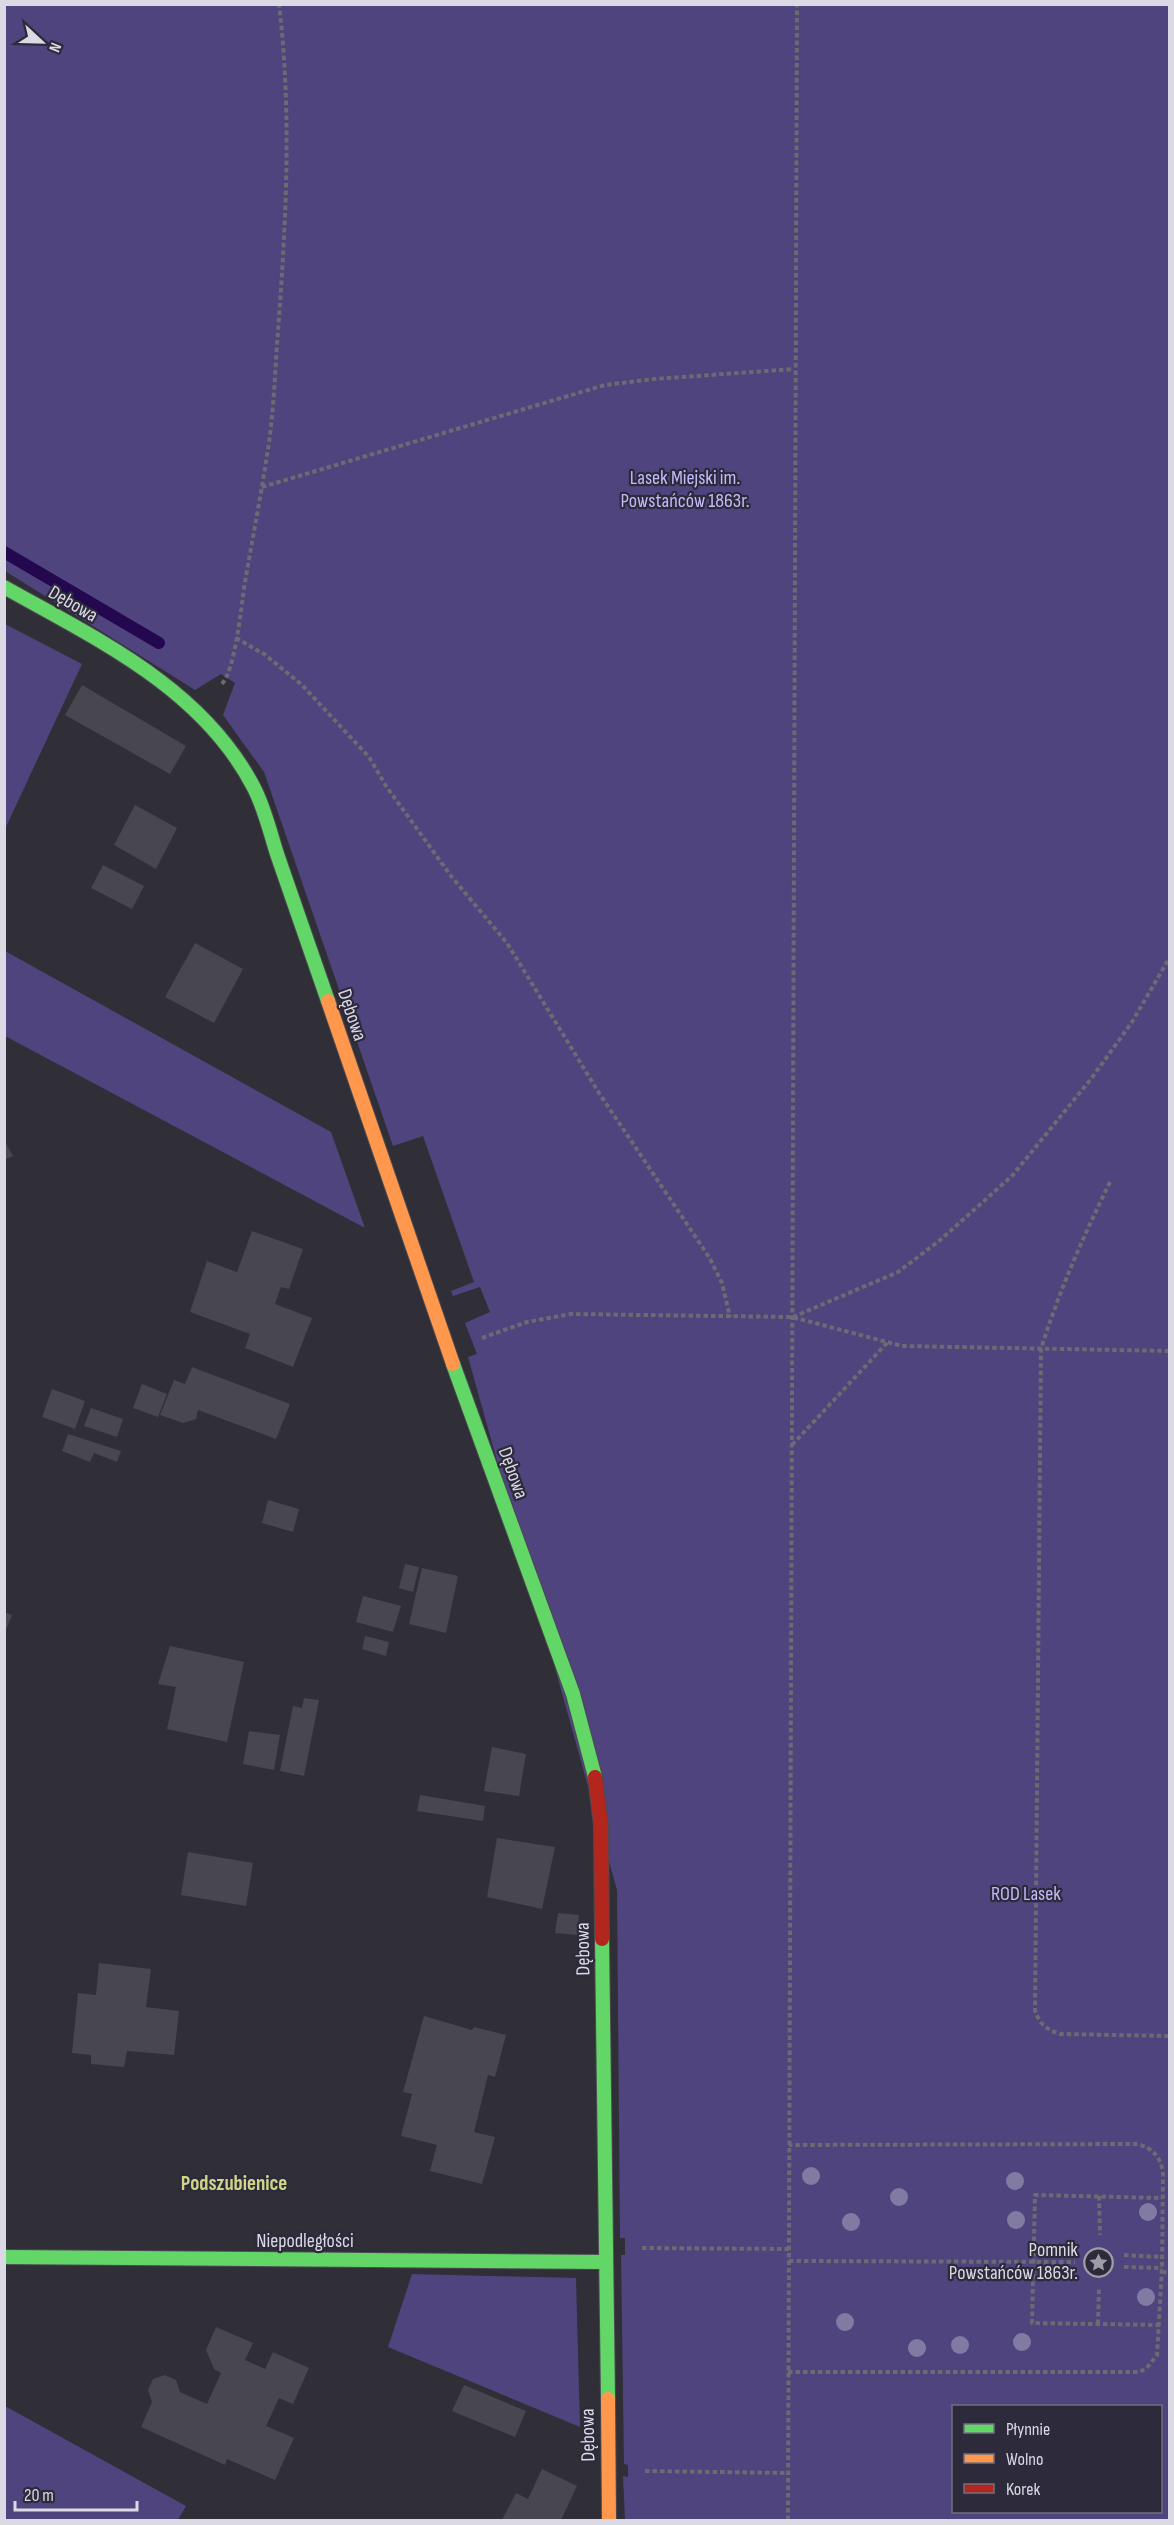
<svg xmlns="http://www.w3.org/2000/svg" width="1174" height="2525" font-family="'Sofia Sans Condensed',sans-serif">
<rect width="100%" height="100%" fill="#302e37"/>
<path fill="#4f447d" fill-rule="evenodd" d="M4 5H1169V2520H625L623 2476 628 2477V2465L624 2464 621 2255H625V2238H620L617 1890 468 1357 477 1354 465 1323 490 1312 480 1287 453 1296 451 1291 474 1282 423 1136 393 1146 264 772 223 715 235 683 221 674 195 690 5 571ZM954 2406H1160V2512H954Z
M5 624 82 664 5 829H4Z
M5 951 331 1132 365 1228 5 1036Z
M412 2274 576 2278 580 2427 388 2347Z
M5 2406 186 2506 178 2520H5Z"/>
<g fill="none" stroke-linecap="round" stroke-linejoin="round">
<path stroke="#230850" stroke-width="12" d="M4 552 159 643"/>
</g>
<path fill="#48464e" d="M82 685 186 746 170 774 65 715Z
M135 805 177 828 156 869 114 845Z
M103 865 144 886 132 909 91 888Z
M195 943 243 969 214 1023 165 997Z
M4 1140 13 1156 4 1160Z
M252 1231 303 1249 289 1289 281 1287 275 1304 312 1318 293 1367 245 1348 250 1334 190 1312 207 1261 237 1272Z
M192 1367 290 1404 276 1439 198 1410 196 1419 183 1423 160 1415 174 1380 185 1384Z
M142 1384 167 1394 158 1417 133 1408Z
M52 1389 85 1401 75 1429 42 1417Z
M91 1408 123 1419 117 1437 84 1426Z
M68 1434 121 1451 117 1462 94 1453 90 1462 62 1451Z
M268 1500 299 1509 293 1532 262 1523Z
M405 1564 419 1567 413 1592 399 1588Z
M422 1568 458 1576 446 1633 409 1624Z
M363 1596 401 1606 393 1632 356 1622Z
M4 1612 12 1615 5 1632H4Z
M365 1636 389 1642 386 1656 362 1649Z
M170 1646 244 1662 227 1742 167 1729 176 1687 158 1684Z
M304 1698 319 1700 304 1776 280 1771 293 1706 302 1708Z
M249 1731 280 1735 274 1770 243 1764Z
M492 1747 526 1754 519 1796 484 1791Z
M420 1795 485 1806 483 1821 417 1811Z
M497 1838 555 1847 542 1909 487 1897Z
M188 1852 253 1863 246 1906 181 1895Z
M558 1913 579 1915 577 1935 555 1933Z
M99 1963 151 1969 146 2007 179 2011 174 2055 127 2051 124 2067 91 2064V2055L72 2053 78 1993 96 1995Z
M424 2016 472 2030 474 2027 506 2035 495 2077 488 2075 474 2132 495 2137 482 2184 430 2171 437 2145 401 2136 412 2094 403 2092Z
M216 2327 253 2343 245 2360 265 2369 273 2352 309 2368 293 2404 279 2398 266 2426 294 2438 275 2480 227 2459 225 2465 141 2427 152 2402 148 2390 153 2379 165 2375 176 2380 180 2392 207 2404 221 2373 214 2369 206 2350Z
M464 2385 526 2411 515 2437 452 2411Z
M542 2469 577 2486 561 2520H502L516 2493 528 2499Z"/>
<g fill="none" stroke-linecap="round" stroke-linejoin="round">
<defs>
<path id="fast" d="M4 587C96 639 201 687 253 786 264 806 270 832 277 854 294 903 311 952 328 1001
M453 1364 573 1694 595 1777
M602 1939 608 2399
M4 2257 606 2262"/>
<path id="slow" d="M328 1001 453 1364
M608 2399 609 2520"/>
<path id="jam" d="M595 1777 601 1825 602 1939"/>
</defs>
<use href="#fast" stroke="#4c4a52" stroke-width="16"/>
<use href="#slow" stroke="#4c4a52" stroke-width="16"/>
<use href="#jam" stroke="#4c4a52" stroke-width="16"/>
<path stroke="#6c6a73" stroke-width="4" stroke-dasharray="4.5 3" stroke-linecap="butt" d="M262 487 605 385 654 379 794 369
M236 638 264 654 302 685 369 757 386 786 451 876 507 943 599 1093 709 1257 722 1283 730 1317
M222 684C235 669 241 610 244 588 252 541 261 495 268 449 274 410 275 370 278 331 286 223 292 113 279 4
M1110 1182C1083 1237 1059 1291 1041 1349L1035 2010C1039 2024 1046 2029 1060 2034L1170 2036
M793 1317 898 1272 939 1241 1012 1176 1091 1079 1132 1022 1170 957
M482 1338 527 1322 571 1314 792 1317 902 1346 1170 1351
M792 1445 887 1343
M1099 2196 1100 2235
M642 2248 789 2249
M1124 2255 1162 2257
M789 2261 1075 2262
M1124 2267 1162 2268
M1162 2272 1170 2273
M1098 2324 1099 2289
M1160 2325 1032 2323 1035 2195 1162 2198
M788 2372H1138L1146 2369 1157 2355 1162 2268 1163 2172C1160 2156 1153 2149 1138 2144L789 2145
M645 2471 789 2473
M788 2520 797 4"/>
<use href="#fast" stroke="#63d668" stroke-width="14"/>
<use href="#slow" stroke="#ff974d" stroke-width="14"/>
<use href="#jam" stroke="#b3261e" stroke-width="14"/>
</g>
<g fill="#817ba3">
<circle cx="811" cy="2176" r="9"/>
<circle cx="1015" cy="2181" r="9"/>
<circle cx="899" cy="2197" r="9"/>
<circle cx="1148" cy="2212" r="9"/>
<circle cx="1016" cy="2220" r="9"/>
<circle cx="851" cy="2222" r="9"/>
<circle cx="1146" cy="2297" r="9"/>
<circle cx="845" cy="2322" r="9"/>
<circle cx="1022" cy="2342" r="9"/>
<circle cx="960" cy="2345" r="9"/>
<circle cx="917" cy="2348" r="9"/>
</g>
<defs>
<symbol id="sight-ring" viewBox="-11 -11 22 22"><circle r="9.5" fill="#2d2a3b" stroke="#9e9da7" stroke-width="1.5"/><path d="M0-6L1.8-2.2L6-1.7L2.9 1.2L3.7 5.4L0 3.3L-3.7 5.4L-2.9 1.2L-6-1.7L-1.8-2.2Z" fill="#9e9da7"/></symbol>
</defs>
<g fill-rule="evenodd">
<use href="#sight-ring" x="1082" y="2246" width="33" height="33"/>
</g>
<g text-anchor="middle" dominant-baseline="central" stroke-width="4.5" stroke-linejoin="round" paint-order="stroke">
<g font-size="20" fill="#c3bafb" stroke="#2d2a3b">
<text x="685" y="478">Lasek Miejski im.<tspan x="685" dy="23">Powstańców 1863r.</tspan></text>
<text x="1026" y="1894">ROD Lasek</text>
</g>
<g font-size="20" fill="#dad9e4" stroke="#2d2a3b">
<text transform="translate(73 604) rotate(30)">Dębowa</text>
<text transform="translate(352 1015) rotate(71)">Dębowa</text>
<text transform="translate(513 1473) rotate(70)">Dębowa</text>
<text transform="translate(583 1949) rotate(-91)">Dębowa</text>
<text x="305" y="2241">Niepodległości</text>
<text transform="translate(588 2435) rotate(-91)">Dębowa</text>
</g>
<g font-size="20" fill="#dad9e4" stroke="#2d2a3b" text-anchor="end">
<text x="1078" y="2250">Pomnik<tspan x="1078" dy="23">Powstańców 1863r.</tspan></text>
</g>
<g font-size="21" font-weight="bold" fill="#d1d587" stroke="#2d2a3b">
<text x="234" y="2183">Podszubienice</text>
</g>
</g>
<rect width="1174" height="2525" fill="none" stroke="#dad9e4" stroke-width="12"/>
<rect x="952" y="2405" width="210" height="108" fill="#2d2a3b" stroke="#72707f" stroke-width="1.5"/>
<rect x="964" y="2424" width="30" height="9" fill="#63d668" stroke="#72707f" stroke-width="1.5"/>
<text x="1006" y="2435" font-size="18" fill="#dad9e4">Płynnie</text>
<rect x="964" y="2454" width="30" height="9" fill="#ff974d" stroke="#72707f" stroke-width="1.5"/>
<text x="1006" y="2465" font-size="18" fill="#dad9e4">Wolno</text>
<rect x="964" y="2484" width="30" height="9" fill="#b3261e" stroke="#72707f" stroke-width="1.5"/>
<text x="1006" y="2495" font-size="18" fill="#dad9e4">Korek</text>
<g transform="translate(42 42) rotate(112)" stroke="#2d2a3b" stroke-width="4.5" paint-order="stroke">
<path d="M0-4.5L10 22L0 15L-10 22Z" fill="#dad9e4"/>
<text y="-9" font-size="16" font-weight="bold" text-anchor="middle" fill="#dad9e4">N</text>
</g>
<path d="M15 2501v9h122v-9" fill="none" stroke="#dad9e4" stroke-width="3"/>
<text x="24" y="2501" font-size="18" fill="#dad9e4" stroke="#2d2a3b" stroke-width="4.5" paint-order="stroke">20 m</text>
</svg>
